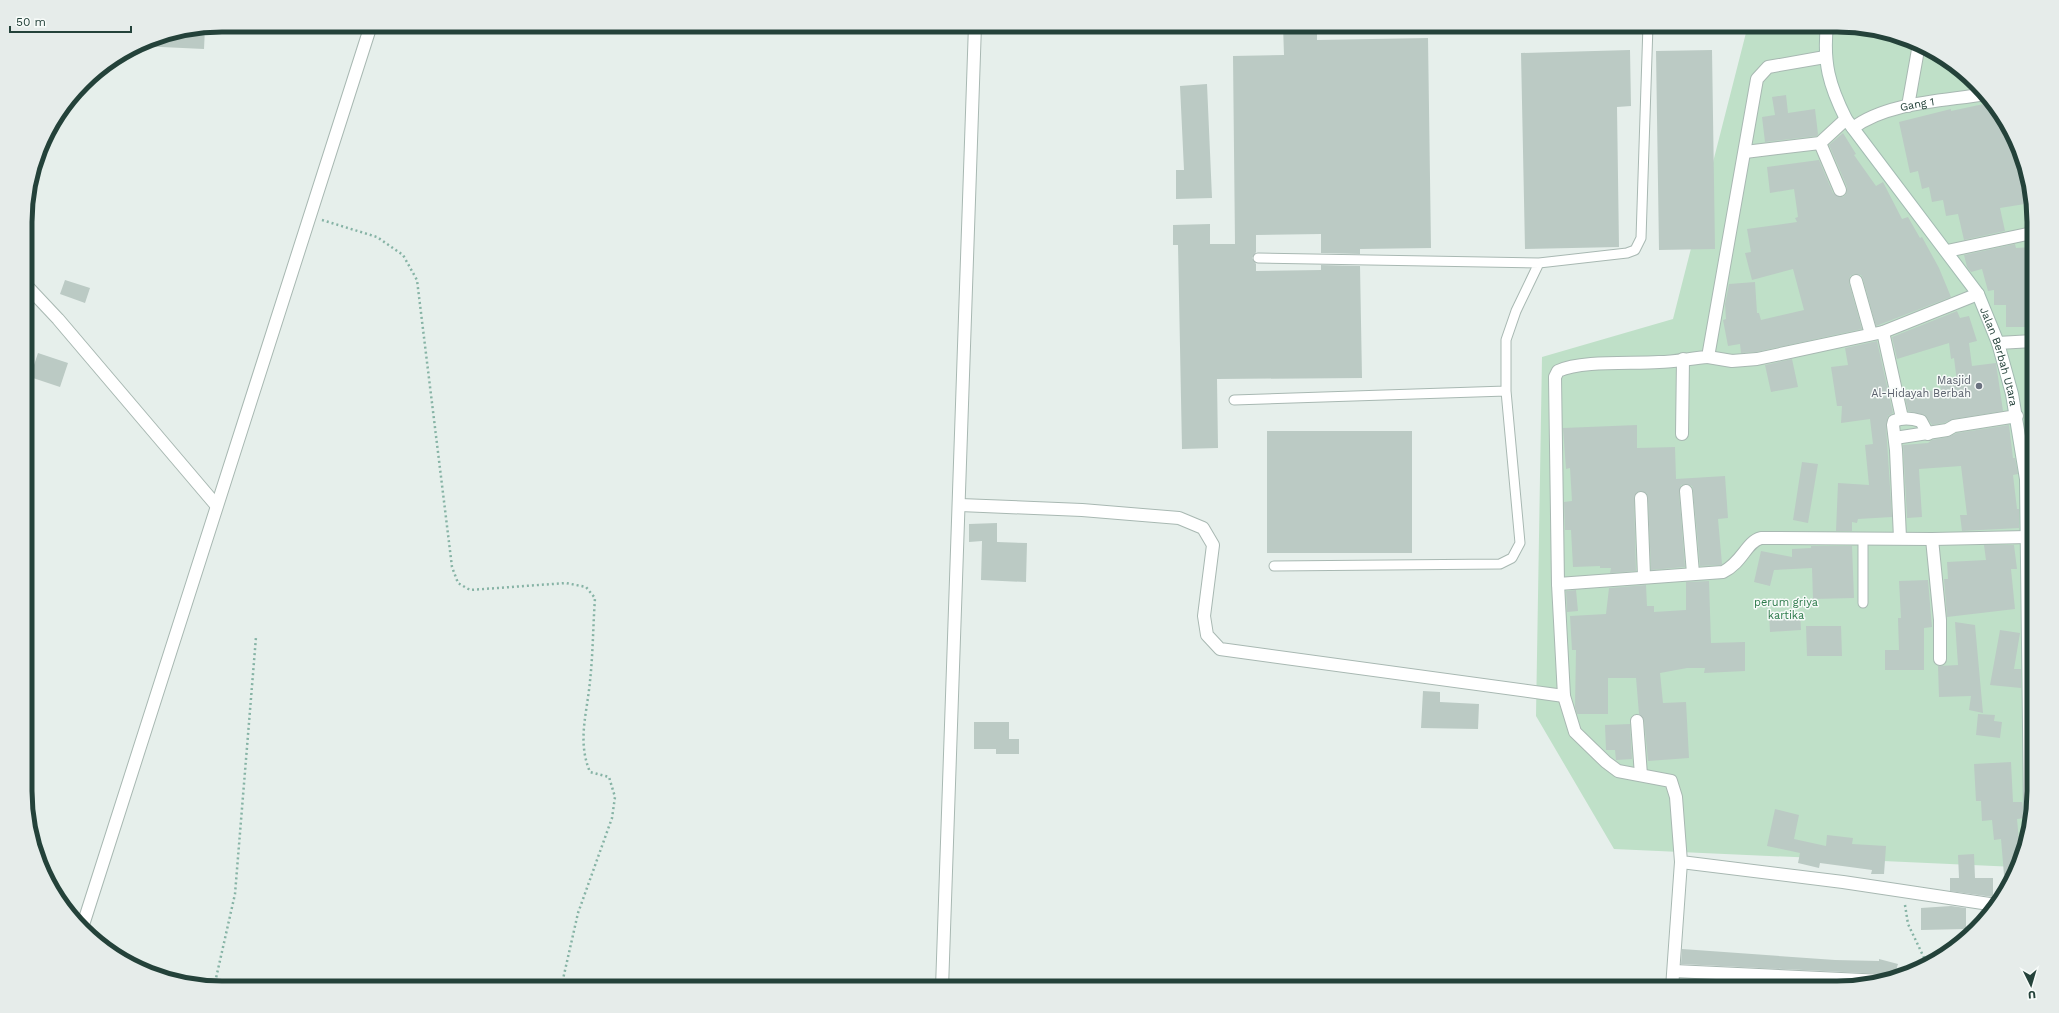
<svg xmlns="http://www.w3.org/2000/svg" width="2059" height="1013" font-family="'Work Sans',sans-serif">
<rect width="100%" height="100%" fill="#e6efeb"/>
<path fill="#bfe0c8" d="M1748 25C1789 25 1837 20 1876 29 1939 43 1993 87 2019 146 2026 162 2028 180 2032 196L2034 791 2016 867 1614 849 1536 716 1542 357 1673 319Z"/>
<path fill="#bbcac4" d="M1283 25H1317V40L1428 38 1431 248 1360 249V254L1321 253V234L1256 235V252L1252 258 1256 264V271L1321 270V265L1360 266 1362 378 1217 379 1218 448 1182 449 1178 245H1173V225L1210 224V244H1235L1233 56 1284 55Z
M205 28 204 49 140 46V44L147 40Z
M1630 50 1631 106 1617 107 1619 247 1525 249 1521 53Z
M1712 50 1715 249 1659 250 1656 51Z
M1207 84 1212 198 1176 199V170H1184L1180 86Z
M1786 95 1788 113 1815 109 1818 134 1817 136 1765 142 1762 117 1775 115 1772 97Z
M1993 102 2019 147 2031 203 2000 208 2005 231 1964 240 1958 214 1946 216 1943 200 1932 202 1929 187 1922 189 1918 171 1910 173 1899 122 1951 109V111Z
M1843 133 1856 154 1854 155 1876 186 1883 182 1902 219 1908 217 1920 238 1922 237 1939 268 1951 297 1876 326 1863 279 1861 275 1854 274 1850 276 1849 283 1862 329 1756 352 1741 353 1740 344 1728 346 1723 320 1726 319 1725 304 1729 284 1755 282 1757 313H1759L1761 320 1804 310 1793 269 1752 280 1745 253 1751 252 1747 229 1797 222 1795 218 1798 217 1794 189 1770 193 1767 167 1819 160 1833 193 1839 197H1843L1846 194 1847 187 1829 145Z
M2015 244 2016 248 2032 247 2033 327H2006V305H1994V290L1988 291 1982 269 1971 272 1967 267 1964 255Z
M65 280 90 288 85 303 60 294Z
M1957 311 1960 318 1969 316 1977 341 1969 343 1972 366 1996 363 2003 411 1953 419 1944 423 1932 425 1925 415 1908 411 1904 393 1941 390 1940 385 1957 382 1954 358 1951 359 1949 343 1897 359 1892 337Z
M1877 341 1893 413 1888 416 1886 426 1892 517 1858 519 1857 523 1852 522V531H1836L1838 483 1869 485 1865 445 1873 444 1870 419 1841 423 1842 406H1837L1831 367 1848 365 1845 348Z
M38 353 68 363 60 387 30 377Z
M1792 359 1798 387 1771 392 1765 365Z
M1637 425V448L1675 447 1676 479 1725 476 1728 518 1718 519 1722 564 1721 565 1700 566 1693 490 1692 486 1686 484 1681 485 1679 492 1685 567 1651 570 1648 498 1647 494 1641 491 1637 492 1634 498 1636 571 1610 573 1611 568H1600V566L1573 567 1571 530H1565L1564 502 1572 501 1570 468 1566 469 1563 428Z
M2009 425 2013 458H2015L2018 474 2013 475 2017 509H2019V528L1962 531 1960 515H1967L1961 466 1919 469 1922 517 1907 518 1903 445 1928 443 1932 440 1948 437 1957 433Z
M1267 431H1412V553H1267Z
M1802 462 1818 464 1808 523 1793 520Z
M997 523V542L1027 543 1026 582 981 580 982 541 969 542V524Z
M1984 545H2014L2017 569H2011L2015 609 1947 617 1944 579H1948L1947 562 1986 560Z
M1811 546H1852L1854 598 1813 599 1812 568 1774 570 1770 586 1754 582 1761 551 1792 557V549L1811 548Z
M1928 580 1932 627 1924 628V670H1885V650H1899L1898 618H1901L1899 581Z
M1709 581 1711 643 1745 642V671L1704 673 1705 668H1687L1660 673 1663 703 1686 702 1689 758 1648 761 1644 720 1639 714 1636 678H1608V714H1577L1575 707 1576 650H1572L1570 616 1606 614 1609 588 1646 585 1647 606H1654V612L1686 610V582Z
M1576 590 1578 611 1567 612 1566 591Z
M1800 612 1801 630 1770 632 1769 613Z
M1955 622 1975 625 1983 713 1969 710 1971 696 1939 697 1938 666 1958 665Z
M1806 626H1841L1842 656H1807Z
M2000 630 2020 633 2014 669H2021V688L1990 685Z
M1423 691 1440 692V702L1479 704 1478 729 1421 728Z
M1978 714 1995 715 1994 721 2002 722 2000 738 1976 735Z
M974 722H1009V739H1019V754H996V749H974Z
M1630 724 1632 759 1616 760 1615 750H1606L1605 725Z
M2011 762 2013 802H2022L2025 818 2017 819 2020 852 2015 874 2004 875 2001 839 1994 840 1992 820 1982 821 1981 801H1976L1974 764Z
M1775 809 1799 815 1794 839 1826 846 1827 835 1853 838 1852 844 1886 846 1884 874H1871L1872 870 1820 863 1819 868 1798 863 1800 853 1767 846Z
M1974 854 1975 878H1993V897L1950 891V878H1959L1958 855Z
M1951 906 1966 908V929L1921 930V908Z
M1682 949 1835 960 1879 961V959L1898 964 1893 979 1890 980 1887 975 1883 974 1681 964Z
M1680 979 1853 987 1680 988Z"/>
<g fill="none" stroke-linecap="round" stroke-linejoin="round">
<defs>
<path id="service" d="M1326 27 1606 25
M1258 258 1539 263 1627 253 1635 250 1641 238 1648 25
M1234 400 1506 391
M1274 566 1500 564 1512 558 1520 543 1506 391V340L1516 311 1539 263
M1863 603V538"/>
<g id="minor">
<path d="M1825 57 1768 67 1757 79 1708 357C1692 358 1675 362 1659 362 1631 364 1582 360 1558 371L1555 377 1558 584 1564 696 1575 732 1606 762 1618 771 1671 781 1676 797 1681 862 1843 882 1996 905"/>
<path d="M1908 106 1919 44"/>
<path id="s1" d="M1853 128C1887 102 1945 101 1986 94"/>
<path d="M1820 143 1840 190"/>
<path d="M1745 152 1820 143 1846 119"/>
<path d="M1947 251 2032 233"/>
<path d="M1856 281 1871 334"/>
<path d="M26 285 58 319 216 505"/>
<path d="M1883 332 1902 418"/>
<path d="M1998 343 2033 341"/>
<path d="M1708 357 1732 361 1757 359 1883 332 1978 294"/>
<path d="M1682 434 1683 359"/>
<path d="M1895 438 1947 430 1954 426 2017 416"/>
<path d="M1686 491 1693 573"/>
<path d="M1641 498 1644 576"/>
<path d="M960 505 1082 510 1179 518 1203 528 1213 545 1204 616 1207 635 1220 649 1564 696"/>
<path d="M1900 538 1896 450 1893 425 1894 421C1903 417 1911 418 1921 421L1928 434"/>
<path d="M1932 539 1940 620V659"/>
<path d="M1558 584 1723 572C1743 562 1746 542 1761 538L1932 539 2028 537"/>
<path d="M1637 721 1641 775"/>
<path d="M82 928 371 25"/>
<path d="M1674 971 1883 981"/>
<path d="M942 988 975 25"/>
<path d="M1672 988 1681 862"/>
</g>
<g id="secondary">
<path id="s2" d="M1827 25C1823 63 1829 85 1846 119L1978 294 1998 343 2012 394 2026 479 2030 809"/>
</g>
</defs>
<use href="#service" stroke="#a8b8b2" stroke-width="11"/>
<use href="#minor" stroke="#a8b8b2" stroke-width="14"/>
<use href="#secondary" stroke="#a4bbb3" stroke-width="14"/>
<path stroke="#86b3a5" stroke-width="2.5" stroke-dasharray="2 3" stroke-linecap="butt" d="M322 220 377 237 403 255 417 280 452 567 458 583 470 590 566 583 586 587 595 598C593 626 593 654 590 681 587 714 577 741 590 772L609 777 615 797 612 818 578 913 561 988
M1905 905 1908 924 1927 964
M214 987 235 894 256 637"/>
<use href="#service" stroke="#fff" stroke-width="9"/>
<use href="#minor" stroke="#fff" stroke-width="12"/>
<use href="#secondary" stroke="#fff" stroke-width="12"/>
</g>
<circle fill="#6b7280" stroke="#f7fbf9" stroke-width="1.5" cx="1979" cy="386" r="4"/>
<g text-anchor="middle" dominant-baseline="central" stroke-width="3" stroke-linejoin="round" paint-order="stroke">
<g font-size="11" fill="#24423a" stroke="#f7fbf9">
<text stroke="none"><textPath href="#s1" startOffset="69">Gang 1</textPath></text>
<text stroke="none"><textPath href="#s2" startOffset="383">Jalan Berbah Utara</textPath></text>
</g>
<g font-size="11" fill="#5b616d" stroke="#f7fbf9" text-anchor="end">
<text x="1971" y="380">Masjid<tspan x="1971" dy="13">Al-Hidayah Berbah</tspan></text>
</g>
<g font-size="11" fill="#2d7a4b" stroke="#f7fbf9">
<text x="1786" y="602">perum griya<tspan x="1786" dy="13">kartika</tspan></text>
</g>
</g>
<path d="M0 0H2059V1013H0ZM222 32H1837A190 190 0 0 1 2027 222V791A190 190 0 0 1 1837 981H222A190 190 0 0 1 32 791V222A190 190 0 0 1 222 32Z" fill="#e6ecea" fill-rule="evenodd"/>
<path fill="none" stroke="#24423a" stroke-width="5" d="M222 32H1837A190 190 0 0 1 2027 222V791A190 190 0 0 1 1837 981H222A190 190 0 0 1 32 791V222A190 190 0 0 1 222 32Z"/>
<g transform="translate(2031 985) rotate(175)" stroke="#f7fbf9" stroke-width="3" paint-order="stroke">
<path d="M0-3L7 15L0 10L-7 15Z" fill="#24423a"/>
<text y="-6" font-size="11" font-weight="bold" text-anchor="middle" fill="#24423a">U</text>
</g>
<path d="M10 26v6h121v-6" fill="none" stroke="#24423a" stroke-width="2"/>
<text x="16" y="26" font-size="12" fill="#24423a" stroke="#f7fbf9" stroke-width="3" paint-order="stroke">50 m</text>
</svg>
